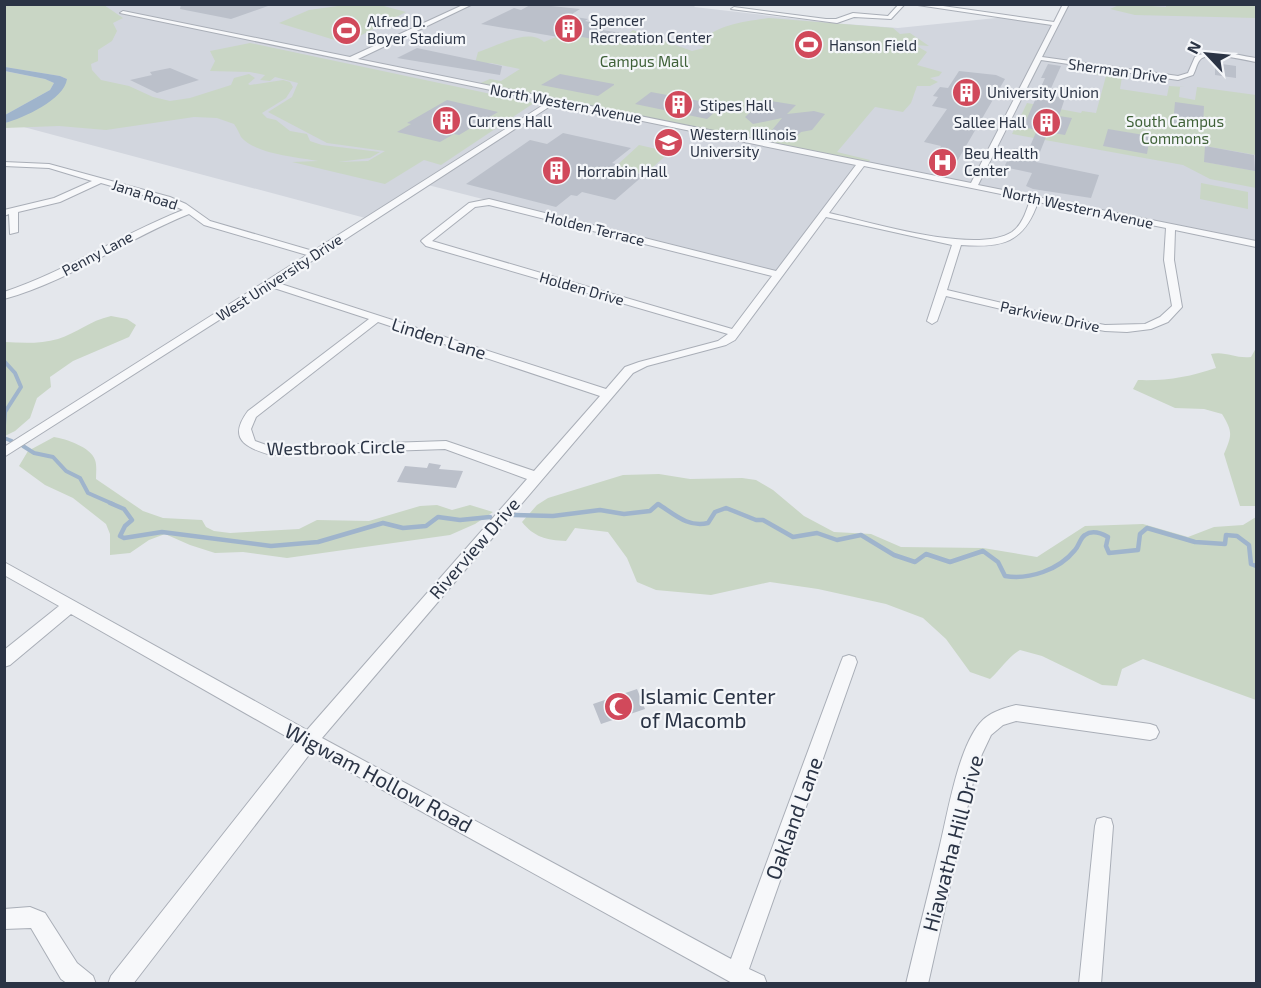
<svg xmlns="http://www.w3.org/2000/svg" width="1261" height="988" font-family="'Exo 2',sans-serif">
<rect width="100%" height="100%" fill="#e4e7ec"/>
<path fill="#d2d6de" d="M697 4 694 7 832 23 898 28 1006 17 1056 24 1066 5H1256V244L862 163 779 275 424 184 369 219 5 122 4 5Z"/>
<path fill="#c9d6c5" d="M1121 4 1166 7V4L1249 5 1256 6V18L1135 15 1110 9Z
M5 5H104L123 18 113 23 117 31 112 41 98 50V61L91 64 92 70 101 80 129 86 153 97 170 101 190 98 231 85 234 78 249 74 255 78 248 84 250 85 283 80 290 82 293 87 286 98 262 113 267 118 276 120 290 131 307 134 310 141 322 145 380 152 370 158 338 162 368 161 385 151 327 143 268 112 292 97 298 83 275 77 270 81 260 80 265 75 250 72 210 71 215 61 210 51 250 43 534 103 441 165 424 160 385 184 292 162 318 161C298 157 255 154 241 137 239 133 237 128 234 124L217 118 194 117 106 130 59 126 5 128V123L11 121 67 79 60 76 5 67Z
M345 5H380L406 12 352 40 338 41 279 23 309 10Z
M769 18 893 28 900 34 910 33 929 46 915 45 927 52 917 65 942 72 939 76 930 78 938 82 930 86H917L911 103 903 112 875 107 837 152 870 160 867 164 476 85 490 79 501 81 520 69 491 63H475L478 52C496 47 528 27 544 42L556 37 576 40 582 37 623 39 633 30 692 51 704 48 699 44 700 42C718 24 746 21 769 18Z
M1094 67 1123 71 1120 89 1167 96 1169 86 1185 87H1180L1179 97 1195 100 1197 87 1256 95V155L1205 146V162L1256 171V188L1210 179 1183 165 1012 134 1027 103 1081 113 1082 111 1096 113 1106 76 1093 74V71L1090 70Z
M4 71 45 79 54 83 50 90 5 115Z
M639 145 670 152 645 174 615 167Z
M1201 183 1248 192V209L1200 199Z
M111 316 127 319 136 325 129 337 73 361 50 377 51 387 37 398 30 418 15 431 5 436V342C22 343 41 344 58 339 77 333 89 321 111 316Z
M1256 348V506H1240L1224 454C1232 435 1233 432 1222 414L1204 409 1175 408 1133 389 1138 380C1167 381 1189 377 1216 368L1211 354C1226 351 1236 359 1251 357Z
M54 437C66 439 91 447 95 460 97 465 96 473 96 479L143 511 163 518 202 520 206 527 214 531 230 533 299 529 317 520 369 521 420 506 437 505 452 510 470 505 493 512 475 524 450 535 287 558 243 552 215 553 190 545 165 534 149 540 130 553 110 555V534L106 524 73 498 45 485 19 466 28 451Z
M659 474 690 479 742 478 756 480 773 490 804 516 834 532 871 534 901 547 983 548 1037 557 1085 526 1143 524 1188 537 1214 527 1243 525 1256 517V700L1143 659 1122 669 1117 686 1102 685 1042 656 1020 650C1008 657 1001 669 990 679L970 672 946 639 923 618 886 604 818 589 770 582 711 595 656 590 637 582 627 558 608 532 575 528 566 541C546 540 534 537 522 522L537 505 548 498 623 475Z"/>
<path fill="#9fb4cc" d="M5 67 60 76 67 79C64 100 23 118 5 123V115L50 90 54 83 45 79 5 71Z"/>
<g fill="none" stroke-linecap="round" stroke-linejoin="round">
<path stroke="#9fb4cc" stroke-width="4" d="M4 361 15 373 21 387 5 412 4 425
M4 438 12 441
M23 446 34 453 53 457 66 471 80 478 88 493 113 504"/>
<path stroke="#9fb4cc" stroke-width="4.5" d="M110 503 124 509 132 520 125 526 120 536 124 538 162 532 271 546 318 542 383 523 403 528 426 526 438 517 460 520 490 517
M514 515 553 516 600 510 624 514 650 511 658 504C674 514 688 528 708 523L715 512 726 508 756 520H763L793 537 817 533 837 540 861 535 894 555 915 562 926 554 950 562 983 551 998 562 1005 576C1029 580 1059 570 1075 550 1079 546 1080 538 1085 535 1092 530 1101 533 1108 537L1106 546 1109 553 1138 550 1140 534 1147 528 1195 542 1225 544 1226 535 1237 536 1249 545 1251 564 1256 566"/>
</g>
<path fill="#bbc0ca" d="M181 4H268V6L231 19 180 9Z
M532 4 580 9 569 16 588 19 585 21 602 25 596 29 634 35 614 43 582 37 576 40 481 24 514 8 521 10Z
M417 48 502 66 500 75 397 58Z
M1215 63 1236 66V78L1215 75Z
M1048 64 1061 66 1048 95 1065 98 1059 116 1072 118 1065 135 1048 132 1036 162 1099 175 1091 198 1033 189 1026 186 1032 173 1004 167 1014 148 1028 151 1037 130 1023 127 1045 78H1041Z
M170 68 199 80 157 93 130 80 152 75 150 72Z
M959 71 996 75 1005 79 952 170 929 165 941 146 924 142 947 109 932 106 938 97 933 96 940 87 948 88Z
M560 74 614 84V85L598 96 541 85Z
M651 92 705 102 723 105 707 119 635 104Z
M447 100 498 112 459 135 454 134 440 142 397 132 411 124 407 123Z
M771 101 796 105 787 114 814 111 825 114 812 130 801 132 798 135 784 134 772 130 782 118 753 124 745 117 757 106Z
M1175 102 1204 106 1203 129 1173 124Z
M1108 129 1150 136 1147 154 1103 146Z
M563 133 631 148 612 163 616 164 612 167 644 175 615 200 582 192 577 196 571 195 556 207 466 184 530 140 547 144Z
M1205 146 1254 155 1255 171 1204 162Z
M429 463 441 465 439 469 463 471 456 488 397 482 405 466 427 468Z
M637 689 645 709 601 724 593 704Z"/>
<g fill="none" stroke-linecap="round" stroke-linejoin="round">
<defs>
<path id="minor" d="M465 4H473L358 59 971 183 1052 25 911 4H929L1054 22 1063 4H1069L1042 57 1178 76 1188 73 1195 57C1213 47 1237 55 1256 58V62C1244 60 1213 52 1202 58 1197 61 1196 70 1193 75L1178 80 1041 60 978 185 1256 241V247L1175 230 1174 260 1182 307 1168 322 1151 329 1127 332 1105 331 1061 323 946 296 937 321 932 324 927 321 952 245 826 217 735 340 726 345 647 366 633 373 322 738 731 959 841 662 843 657 849 655 855 657 857 662 749 969 764 976 767 984H734L312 751 133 984H108L111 976 296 742 71 614 10 665 4 667V650L59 606 4 575V562L307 730 527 479 445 449 271 455C246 448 227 439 248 411L369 319 271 287 4 457V447L307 255 204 225 189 214C126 239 70 281 4 299V292C67 271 122 234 183 210L164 201 101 183 60 202 18 212V232L10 234 9 214 4 216V210L54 198 92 181 49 168 4 166V162L49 164 170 197 186 204 210 221 313 251 548 102 120 13 123 11 350 57ZM555 103 856 165 776 271 489 199 469 203 423 239 421 241 426 246 728 334 718 341 639 362 625 367 606 389 278 283ZM864 166 1030 200C1026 212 1022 225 1012 232 975 255 871 222 829 213ZM1038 202 1166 228 1164 260 1172 306 1160 317 1145 324 1105 325 1061 317 947 290 961 245C1002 248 1024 243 1038 202ZM489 205 772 276 732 329 432 241 475 207ZM378 322 600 396 534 471 446 441 272 447 255 441 251 429 256 417Z
M899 4H905L891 19 854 17 837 23 731 9 734 7 826 19H836L853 13 888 16Z
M1016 705 1150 724 1156 726 1159 732 1156 738 1150 740 1016 721 1003 725 991 735 982 754 974 778 928 984H906C917 937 929 891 940 845 948 812 958 749 980 723 988 713 1003 708 1016 705Z
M1104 817 1111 819 1113 826 1101 984H1079L1095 826 1097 819Z
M30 907 45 913 77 963 93 976 96 984H68L61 979 31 928 4 929V909Z"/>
</defs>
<use href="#minor" stroke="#a9aeb7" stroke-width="2"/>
<use href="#minor" fill="#f7f8fa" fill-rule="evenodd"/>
</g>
<defs>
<symbol id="building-disc" viewBox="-11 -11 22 22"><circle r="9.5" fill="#d1495b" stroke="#f4f6f9"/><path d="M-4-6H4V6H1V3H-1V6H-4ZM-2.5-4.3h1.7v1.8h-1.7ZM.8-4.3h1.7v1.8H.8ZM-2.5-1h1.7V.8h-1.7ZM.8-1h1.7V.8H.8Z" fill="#fff"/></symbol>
<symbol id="stadium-disc" viewBox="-11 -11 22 22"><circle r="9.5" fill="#d1495b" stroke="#f4f6f9"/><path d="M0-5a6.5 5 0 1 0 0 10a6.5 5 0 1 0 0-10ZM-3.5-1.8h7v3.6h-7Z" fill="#fff"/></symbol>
<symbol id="university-disc" viewBox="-11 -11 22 22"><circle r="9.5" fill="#d1495b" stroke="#f4f6f9"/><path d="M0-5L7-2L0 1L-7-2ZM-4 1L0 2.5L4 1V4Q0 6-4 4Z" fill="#fff"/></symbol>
<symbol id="hospital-disc" viewBox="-11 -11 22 22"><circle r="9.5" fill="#d1495b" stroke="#f4f6f9"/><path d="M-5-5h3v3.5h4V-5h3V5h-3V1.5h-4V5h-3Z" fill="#fff"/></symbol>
<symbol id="mosque-disc" viewBox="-11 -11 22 22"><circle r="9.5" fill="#d1495b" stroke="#f4f6f9"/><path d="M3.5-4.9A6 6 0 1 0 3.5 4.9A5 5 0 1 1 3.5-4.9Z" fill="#fff"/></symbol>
</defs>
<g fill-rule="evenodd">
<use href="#building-disc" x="552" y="12" width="33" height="33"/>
<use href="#stadium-disc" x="330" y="14" width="33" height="33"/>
<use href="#stadium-disc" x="792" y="28" width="33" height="33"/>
<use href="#building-disc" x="950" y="76" width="33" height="33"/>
<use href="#building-disc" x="662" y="88" width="33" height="33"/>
<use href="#building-disc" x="430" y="104" width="33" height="33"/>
<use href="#building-disc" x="1030" y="106" width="33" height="33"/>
<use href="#university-disc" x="652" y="126" width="33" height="33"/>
<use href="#hospital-disc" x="926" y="146" width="33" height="33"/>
<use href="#building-disc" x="540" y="154" width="33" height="33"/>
<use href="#mosque-disc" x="602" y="690" width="33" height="33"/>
</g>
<g text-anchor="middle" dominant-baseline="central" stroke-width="4.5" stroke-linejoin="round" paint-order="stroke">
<g font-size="15" fill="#2b3445" stroke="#f4f6f9" text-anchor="start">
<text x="590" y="20">Spencer<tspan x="590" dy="17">Recreation Center</tspan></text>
<text x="367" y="21">Alfred D.<tspan x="367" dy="17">Boyer Stadium</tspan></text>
<text x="829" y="45">Hanson Field</text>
<text x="987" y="92">University Union</text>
<text x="700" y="105">Stipes Hall</text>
<text x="468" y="121">Currens Hall</text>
<text x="1026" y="122" text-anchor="end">Sallee Hall</text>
<text x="690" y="134">Western Illinois<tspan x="690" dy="17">University</tspan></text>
<text x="964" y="153">Beu Health<tspan x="964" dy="17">Center</tspan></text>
<text x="577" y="171">Horrabin Hall</text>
</g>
<g font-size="15" fill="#3f6138" stroke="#f4f6f9">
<text x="644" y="61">Campus Mall</text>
<text x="1175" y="121">South Campus<tspan x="1175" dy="17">Commons</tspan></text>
</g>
<g font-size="15" fill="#2b3445" stroke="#f4f6f9">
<text transform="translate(1118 70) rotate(8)">Sherman Drive</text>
<text transform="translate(566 103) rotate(11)">North Western Avenue</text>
<text transform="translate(145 194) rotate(18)">Jana Road</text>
<text transform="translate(1078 207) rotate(12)">North Western Avenue</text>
<text transform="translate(595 228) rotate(14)">Holden Terrace</text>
<text transform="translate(97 253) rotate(-28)">Penny Lane</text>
<text transform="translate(279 277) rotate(-33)">West University Drive</text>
<text transform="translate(582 288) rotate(16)">Holden Drive</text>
<text transform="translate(1050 316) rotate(12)">Parkview Drive</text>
</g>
<g font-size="18" fill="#2b3445" stroke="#f4f6f9">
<text transform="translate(439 338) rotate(18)">Linden Lane</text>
<text transform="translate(336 447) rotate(-1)">Westbrook Circle</text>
<text transform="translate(474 548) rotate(-49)">Riverview Drive</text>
</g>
<g font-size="21" fill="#2b3445" stroke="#f4f6f9" text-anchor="start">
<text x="640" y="695">Islamic Center<tspan x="640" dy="24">of Macomb</tspan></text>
</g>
<g font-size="21" fill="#2b3445" stroke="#f4f6f9">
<text transform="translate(379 777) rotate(28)">Wigwam Hollow Road</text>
<text transform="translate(793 818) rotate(-70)">Oakland Lane</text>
<text transform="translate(952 843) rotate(-75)">Hiawatha Hill Drive</text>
</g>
</g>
<rect width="1261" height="988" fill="none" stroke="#2b3445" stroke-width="12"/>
<g transform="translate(1207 54) rotate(296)" stroke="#f4f6f9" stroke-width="4.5" paint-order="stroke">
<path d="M0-4.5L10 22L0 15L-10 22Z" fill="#2b3445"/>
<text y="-9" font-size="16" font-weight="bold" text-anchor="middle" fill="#2b3445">N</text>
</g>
</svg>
